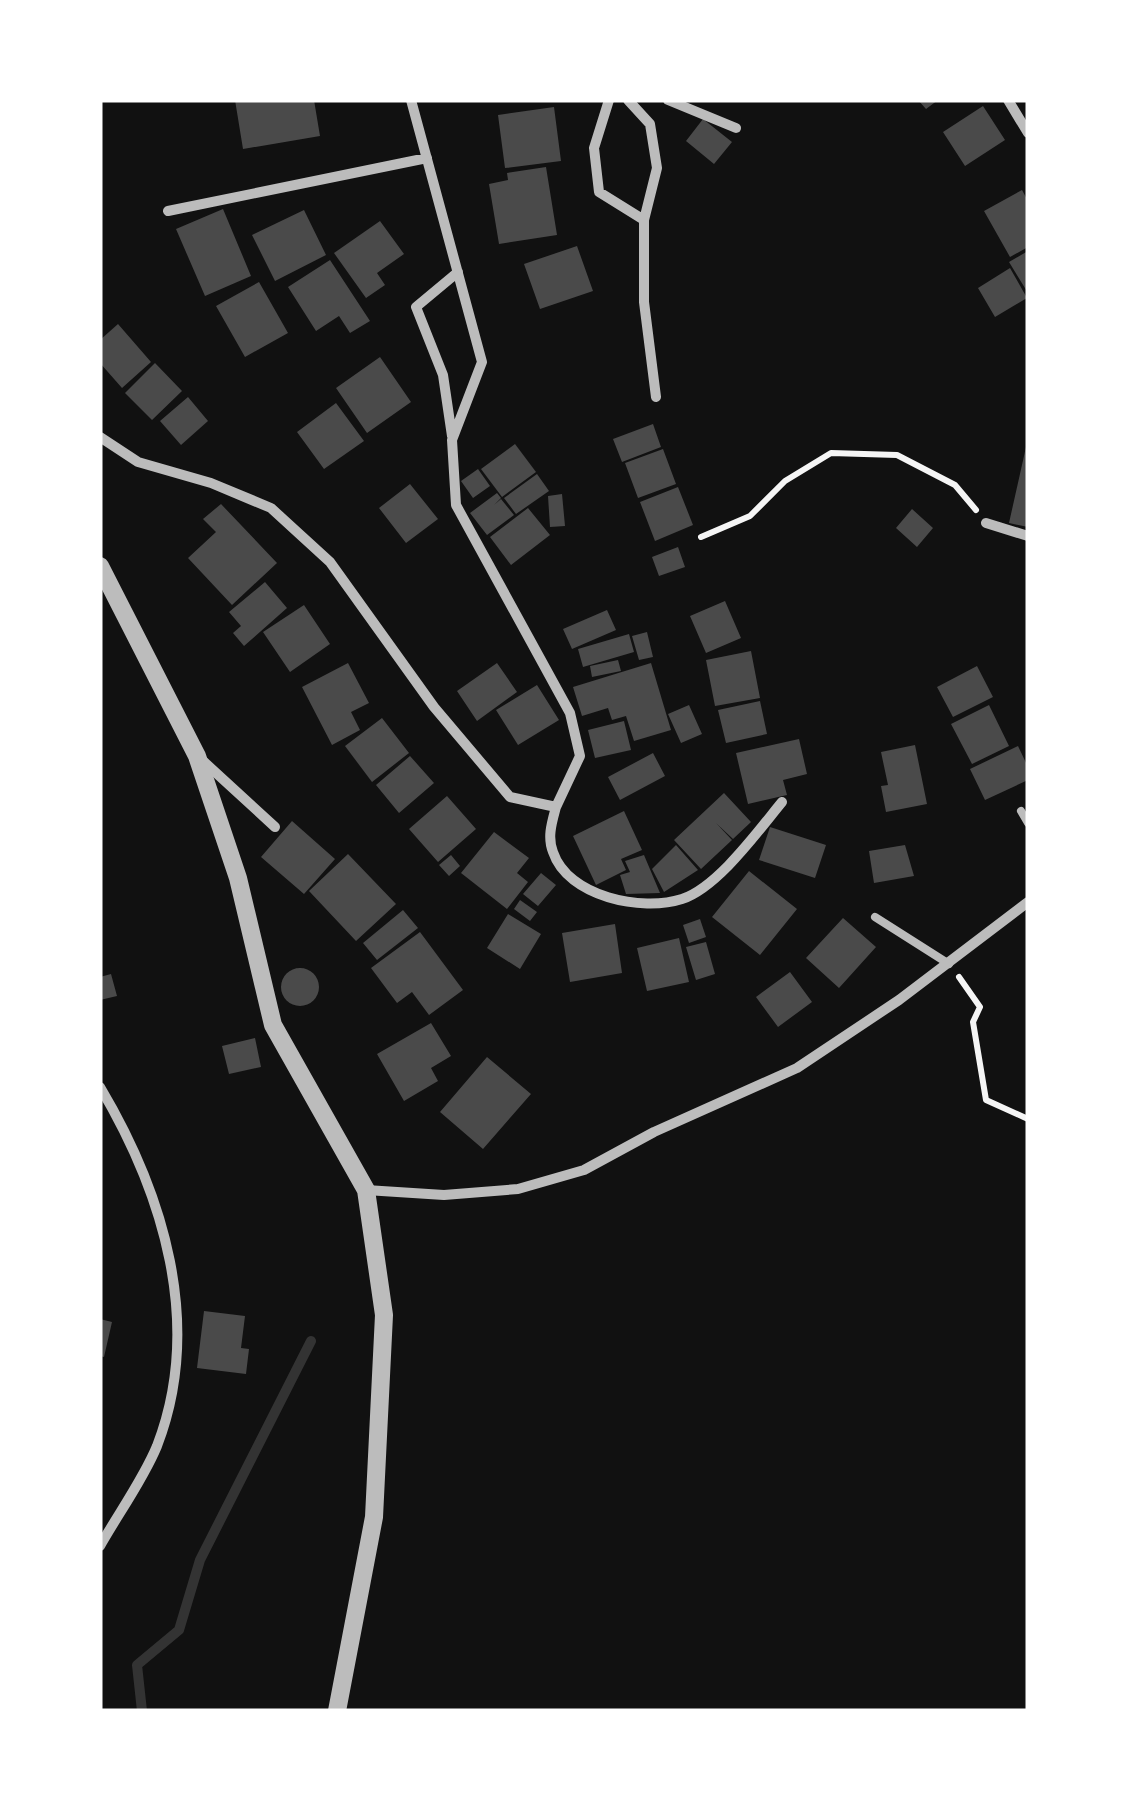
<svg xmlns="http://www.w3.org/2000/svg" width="1128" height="1811" font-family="'Varela Round',sans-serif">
<rect width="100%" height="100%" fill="#111"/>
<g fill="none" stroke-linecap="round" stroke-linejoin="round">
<path stroke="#333" stroke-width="10" d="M142 1711 137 1665 179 1630 200 1560 311 1341"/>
</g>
<path fill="#4a4a4a" d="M235 100H314L320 136 243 149Z
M918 100H938L926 109Z
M983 106 1005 140 965 166 943 132Z
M554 107 561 161 505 168 498 115Z
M703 119 732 142 714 164 686 141Z
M546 167 557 235 499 244 489 184 508 180 507 173Z
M1022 190 1028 201V247L1010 257 984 211Z
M223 209 251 276 205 296 176 229Z
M304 210 326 255 275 281 252 235Z
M380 221 404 254 377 273 385 285 366 298 334 253Z
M577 246 593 291 540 309 524 264Z
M1028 251V293L1009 262Z
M330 260 370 321 350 333 339 316 316 331 288 287Z
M1010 268 1027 298 995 317 978 288Z
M259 282 288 333 245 357 216 306Z
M118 324 151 362 122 388 100 363V340Z
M380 357 411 402 367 433 336 388Z
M155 363 182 391 152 420 125 393Z
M188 397 208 421 181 445 160 421Z
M336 403 364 441 324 469 297 432Z
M653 424 661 447 622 462 613 439Z
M515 444 536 472 502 497 481 469Z
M1026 447H1028V527L1009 523Z
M663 449 676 484 638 498 625 463Z
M478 469 490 486 473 498 461 481Z
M537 474 549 491 516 514 504 498Z
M410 484 438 519 406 543 379 508Z
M678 487 693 525 655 541 640 502Z
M497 493 501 498 494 505 501 499 514 515 487 535 470 513Z
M562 494 565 526 550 527 548 496Z
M221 504 277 563 232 605 188 558 216 532 203 519Z
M528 508 550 535 511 565 490 537Z
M912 509 933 528 917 547 896 528Z
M678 547 685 567 659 576 652 557Z
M265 582 287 608 244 646 233 633 241 626 229 612Z
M725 601 741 638 706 653 690 616Z
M304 605 330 644 290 672 263 632Z
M607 610 616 630 572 649 563 629Z
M647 632 653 657 639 660 632 636Z
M629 634 634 652 583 667 578 649Z
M751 651 760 698 715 706 706 660Z
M618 660 621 671 592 677 590 666Z
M348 663 369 703 351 712 360 730 332 745 302 687Z
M497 663 517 692 477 721 457 691Z
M651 663 671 730 634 741 626 716 612 720 608 708 582 716 573 687Z
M977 666 993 697 953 717 937 687Z
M537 685 559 720 518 745 496 710Z
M760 701 767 734 726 743 718 710Z
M689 705 702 734 681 743 668 714Z
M989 705 1009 746 972 764 951 724Z
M382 718 409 753 372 782 345 746Z
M624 721 631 750 595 758 588 730Z
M799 739 807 774 783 780 787 795 748 804 736 753Z
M915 745 927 804 886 812 881 786 888 785 881 752Z
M1018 746 1028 767V780L985 800 970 769Z
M653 753 665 776 620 800 608 777Z
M410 756 434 783 399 813 376 785Z
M724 793 751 822 733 839 716 823 732 840 701 869 674 840Z
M447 796 476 829 438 862 409 829Z
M624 811 642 850 621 859 626 870 596 885 573 836Z
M292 821 335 859 304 894 261 857Z
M770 827 826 845 815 878 759 860Z
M494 832 529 858 517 873 528 882 507 909 461 873Z
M676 845 698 870 664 892 652 869Z
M905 845 914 876 874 883 869 851Z
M348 854 396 904 356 941 309 891Z
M451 855 460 866 449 876 439 865Z
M644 855 660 893 626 894 620 875 630 872 625 861Z
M749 871 797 909 760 955 712 917Z
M541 873 556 885 538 906 523 894Z
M520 900 537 912 530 921 514 909Z
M403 910 418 928 377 960 363 943Z
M508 914 541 934 520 969 487 948Z
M843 918 876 947 839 988 806 958Z
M700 919 706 937 689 943 683 925Z
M615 924 622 973 570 982 562 933Z
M420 932 463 990 429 1015 412 992 397 1003 371 968Z
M679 938 689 982 647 991 637 948Z
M706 942 715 974 696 980 686 947Z
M281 987a19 19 0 1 1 38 0a19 19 0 1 1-38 0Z
M790 972 812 1002 778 1027 756 997Z
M111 974 117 996 100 1000V977Z
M431 1023 451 1056 431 1068 438 1081 404 1101 377 1054Z
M255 1038 261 1067 229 1074 222 1046Z
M487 1057 531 1094 483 1149 440 1112Z
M204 1311 245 1316 241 1348 249 1349 246 1374 197 1368Z
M100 1319 112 1322 104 1357 100 1356Z"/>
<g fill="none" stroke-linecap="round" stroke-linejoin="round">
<path stroke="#f5f5f5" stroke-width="6" d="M701 537 750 516 785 481 831 453 897 455 955 485 976 510
M959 977 980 1007 973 1022 986 1100 1028 1119"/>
<path stroke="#bcbcbc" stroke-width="8" d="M1021 811 1028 823
M875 917 949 964"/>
<path stroke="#bcbcbc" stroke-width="10" d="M609 100 594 148 599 192 644 220
M628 100 650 124 657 168 644 220V302L656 397
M668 100 736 128
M1008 100 1028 133
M168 211 427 158
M452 436 443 375 416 307 458 272
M100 437 138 462 211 483 271 508 330 562 434 707 510 797 556 807 580 756 570 713 456 505 452 440 482 362 411 100
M986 523 1028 536
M202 760 275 827
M556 807C552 822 547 837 553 852 568 897 642 912 682 899 718 887 758 831 782 802
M100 1087C163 1193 204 1324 157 1446 143 1480 118 1514 100 1546
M366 1190 444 1195 518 1189 584 1170 654 1132 797 1068 899 1000 1028 902"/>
<path stroke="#bcbcbc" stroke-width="18" d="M100 566 197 756 238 878 273 1025 366 1190 384 1315 374 1517 337 1711"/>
</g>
<rect width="1128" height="1811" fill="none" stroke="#ffffff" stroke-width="205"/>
</svg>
